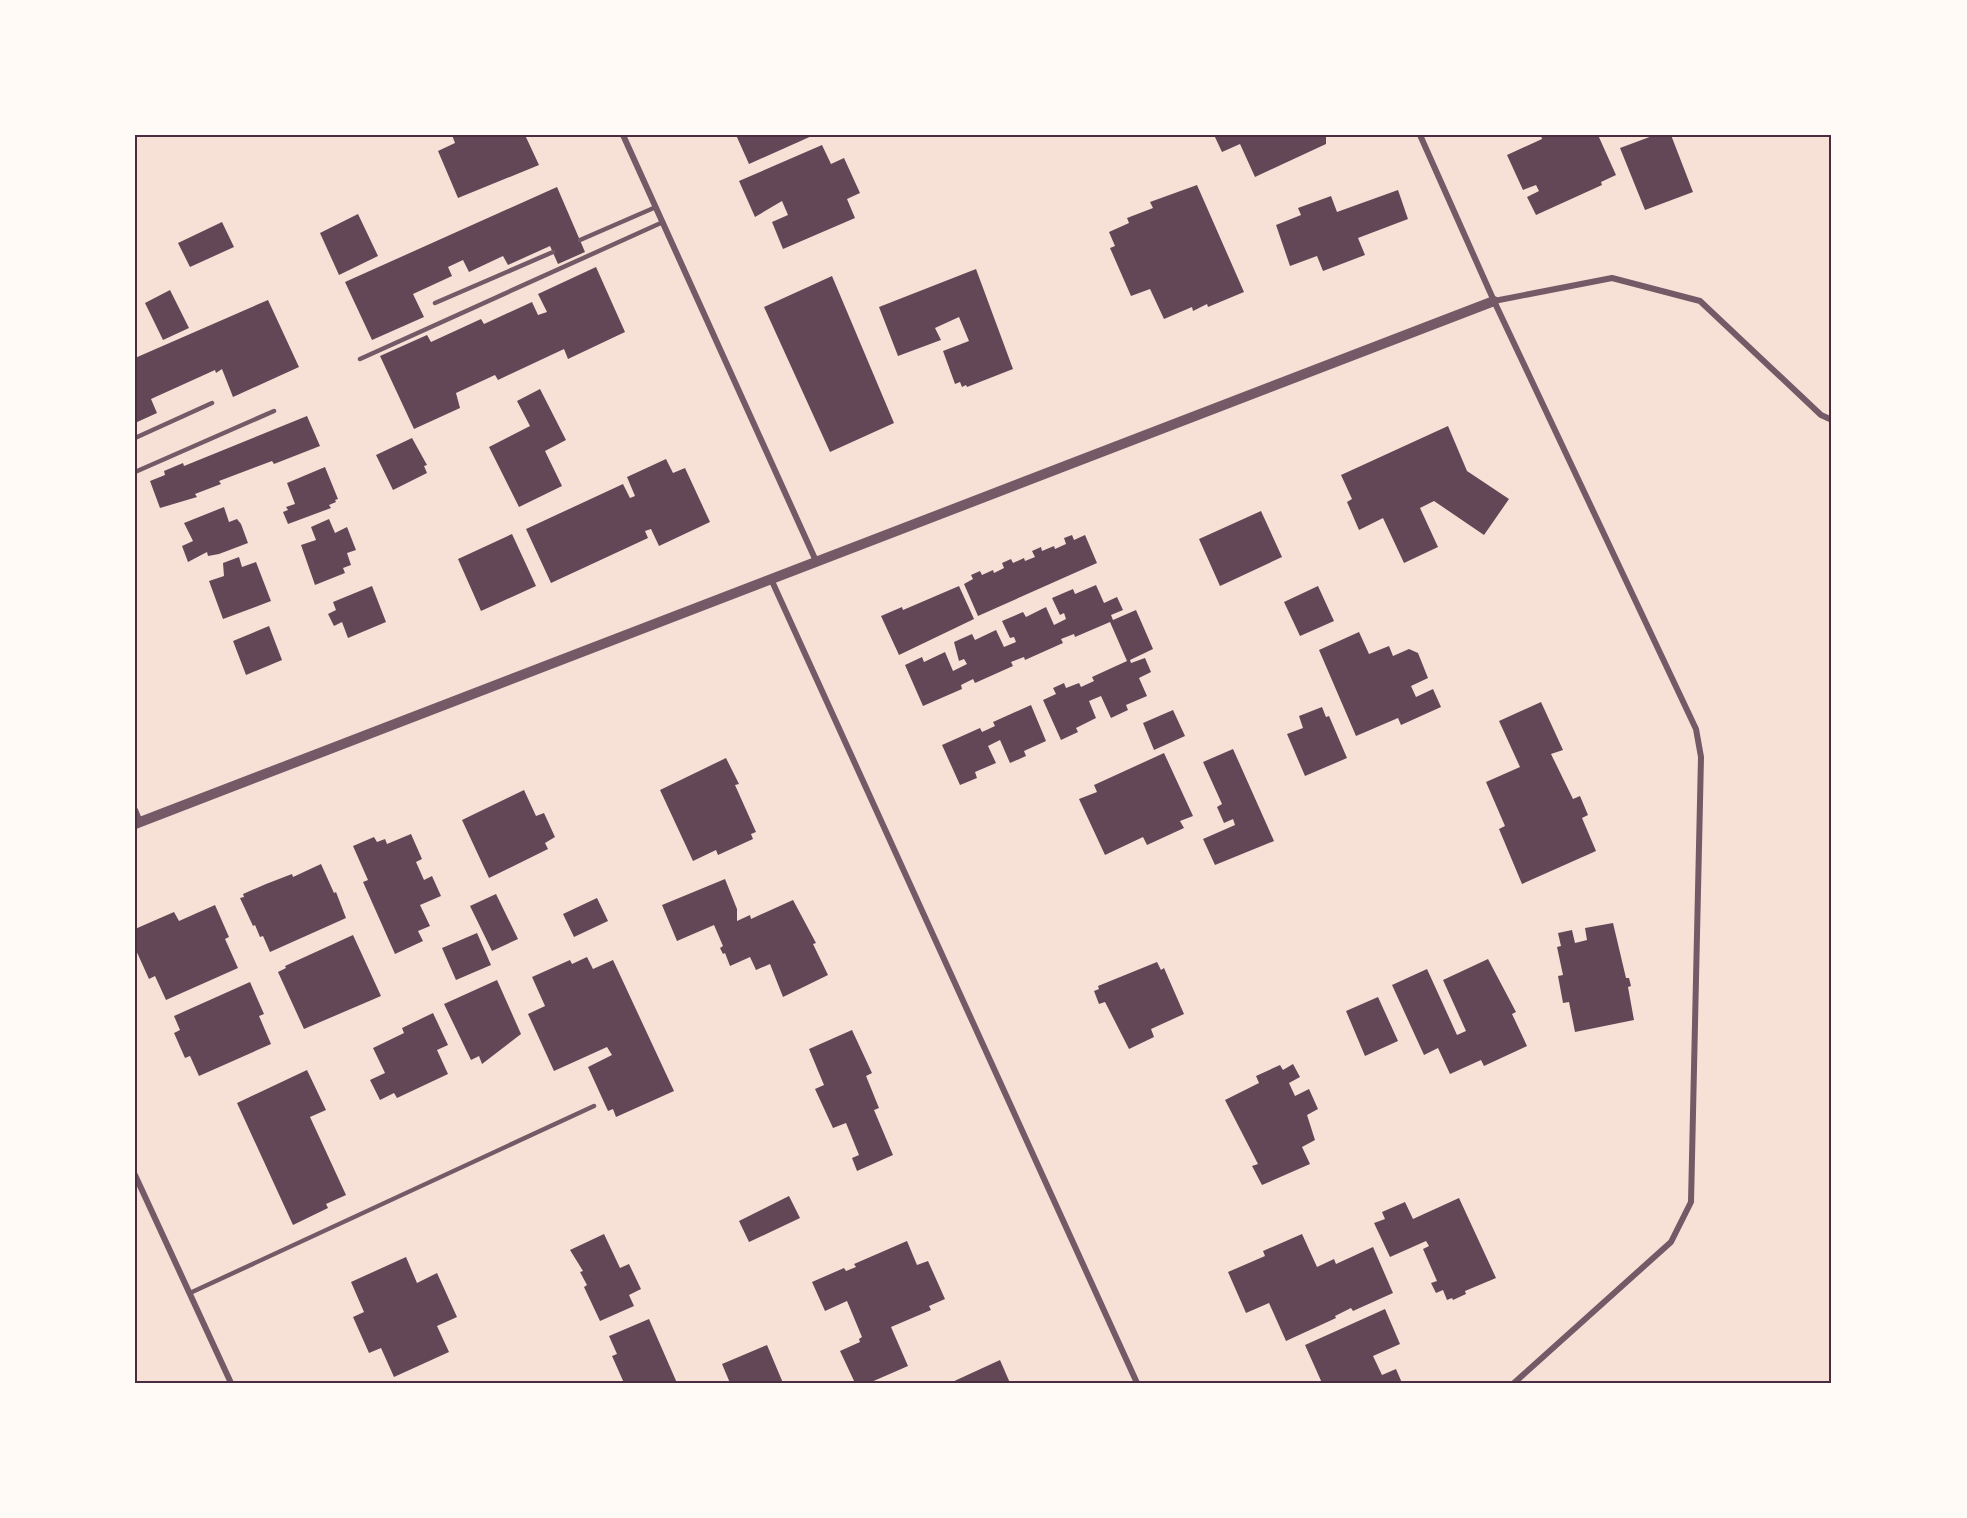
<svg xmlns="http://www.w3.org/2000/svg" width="1967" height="1518" font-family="'Noto Sans',sans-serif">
<rect width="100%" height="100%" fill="#f7e1d7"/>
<path fill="#644757" d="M452 135H525L539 165 458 198 438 151 455 143Z
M736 135H814L749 164Z
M1214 135H1326V144L1255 177 1240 144 1222 152Z
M1541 135H1598L1616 175 1601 182 1602 185 1536 215 1527 197 1539 191 1536 185 1523 190 1507 155 1542 139Z
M1655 135 1656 137 1671 135 1693 192 1645 210 1620 148Z
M822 145 831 164 844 158 860 193 847 199 855 218 783 249 772 222 788 215 782 201 755 217 739 181Z
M1197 185 1244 292 1208 307 1207 304 1193 311 1192 307 1164 319 1150 289 1131 296 1110 248 1115 246 1109 232 1129 223 1127 218 1153 208 1150 202Z
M557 187 585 252 558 264 550 246 508 265 503 256 469 272 463 260 448 267 452 276 413 294 424 317 372 340 345 282Z
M1398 190 1408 219 1358 238 1365 255 1323 271 1317 256 1290 266 1276 225 1301 215 1298 208 1331 196 1337 212Z
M358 214 378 256 339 275 320 233Z
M222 222 234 247 190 267 178 243Z
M596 267 625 332 568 359 564 349 498 380 495 375 456 393 460 408 414 429 380 356 427 335 431 342 481 319 484 324 532 302 538 315 547 312 538 294Z
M976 269 1013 369 967 387 966 385 962 387 960 382 955 384 943 351 969 341 959 317 935 328 941 340 898 356 879 307Z
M832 276 894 423 830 452 764 307Z
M170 290 189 328 163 340 145 303Z
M268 300 299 367 233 397 222 369 216 373 215 370 151 399 157 413 135 423V358Z
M540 389 566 440 545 451 562 486 519 507 489 447 530 426 517 401Z
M307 416 320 446 274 464 272 461 219 481 221 484 195 494 197 497 160 508 150 481 165 475 164 471 183 463 184 466Z
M1448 426 1467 471 1509 499 1484 535 1434 501 1420 508 1438 547 1404 563 1383 518 1359 530 1347 502 1352 499 1341 475Z
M412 438 427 465 424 466 427 473 393 490 376 455Z
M666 459 673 473 685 468 710 522 659 546 651 529 645 531 648 538 551 583 526 529 623 484 630 498 635 496 627 477Z
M325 467 338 499 335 500 336 502 329 505 331 508 288 524 283 512 288 510 286 507 295 504 287 483Z
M224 507 229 522 237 519 241 524 248 543 219 554 208 556 207 552 188 562 182 546 193 541 184 523Z
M1261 511 1282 557 1220 586 1199 539Z
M329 519 335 533 347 527 356 550 347 553 351 565 343 568 345 573 315 585 301 545 316 540 311 527Z
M512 534 536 586 481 611 458 559Z
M1072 535 1074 540 1085 535 1097 563 978 616 964 584 973 579 971 575 980 571 982 575 993 570 994 573 1004 568 1002 563 1011 559 1013 563 1024 558 1025 561 1035 557 1032 551 1041 547 1042 551 1054 546 1055 549 1066 544 1064 538Z
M239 557 242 567 256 562 271 601 223 619 209 581 224 576 223 563Z
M1096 585 1104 603 1117 597 1123 610 1111 615 1113 620 1136 610 1153 649 1130 660 1131 663 1145 658 1151 672 1139 678 1147 696 1126 705 1128 710 1111 718 1101 696 1089 701 1096 718 1076 728 1078 732 1061 740 1043 700 1056 694 1053 688 1064 683 1066 688 1079 683 1081 687 1094 681 1092 677 1127 661 1110 622 1075 637 1074 634 1061 639 1063 643 1025 660 1024 657 1011 662 1013 666 975 683 973 679 961 685 962 689 923 706 905 665 922 657 924 662 945 652 953 671 967 664 964 659 959 661 954 642 972 634 975 640 996 630 1004 647 1016 642 1014 637 1010 638 1002 621 1023 612 1026 617 1046 607 1054 625 1066 619 1064 613 1060 615 1052 598 1073 589 1075 594Z
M372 586 386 622 348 638 342 622 334 626 328 614 336 610 333 602Z
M959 586 974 619 899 655 881 616 902 607 903 610Z
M1318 586 1334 621 1300 636 1284 602Z
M269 626 282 660 246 675 233 641Z
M1359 632 1369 654 1389 646 1393 656 1409 649 1418 653 1428 678 1411 686 1416 697 1433 689 1441 707 1401 725 1398 718 1356 736 1319 650Z
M1541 702 1563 750 1551 754 1573 799 1580 796 1588 815 1582 818 1596 851 1522 884 1499 829 1505 826 1486 782 1520 767 1499 721Z
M1031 705 1046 741 1024 751 1026 756 1010 763 1000 740 988 746 996 763 975 772 977 778 960 785 942 745 980 728 982 732 995 726 993 722Z
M1322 707 1326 717 1329 716 1347 758 1305 776 1287 734 1303 728 1299 716Z
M1173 710 1185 736 1154 750 1143 723Z
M1233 749 1274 841 1215 865 1203 839 1235 825 1233 819 1224 823 1217 807 1222 804 1203 762Z
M1164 753 1193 816 1180 821 1184 828 1147 845 1143 837 1105 855 1079 799 1097 792 1094 785Z
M726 758 739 784 735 785 756 832 751 834 753 839 718 855 716 850 693 861 660 790Z
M524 790 536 816 544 813 555 837 545 843 548 849 489 878 462 820Z
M411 834 422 859 416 862 424 880 432 876 441 896 420 905 430 926 418 931 423 941 395 954 363 882 368 880 353 846 374 837 377 842 385 839 387 844Z
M321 864 334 893 336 892 346 918 270 952 263 936 260 937 255 925 253 926 240 898 244 897 243 894 266 884 292 874 293 877Z
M725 879 737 909V921L750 915 751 919 793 900 816 943 813 944 828 975 783 997 770 964 756 970 750 957 730 966 725 953 723 954 720 948 723 946 714 925 677 941 662 905Z
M496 894 518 939 492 951 470 906Z
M597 898 608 921 574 937 563 914Z
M215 905 229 937 225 939 238 968 166 1000 155 976 149 979 135 948V929L174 912 179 921Z
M1613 923 1626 978H1629L1631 986 1628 987 1634 1020 1575 1032 1569 1002 1563 1003 1558 976 1563 975 1557 947 1561 946 1558 933 1572 930 1575 943 1587 940 1585 928Z
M477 933 491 965 456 980 442 948Z
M353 935 381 996 304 1029 278 972 286 968 285 966Z
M587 957 593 969 613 960 674 1091 616 1117 613 1109 608 1111 588 1067 612 1055 607 1047 554 1071 528 1014 545 1006 532 977 570 960 572 964Z
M1488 959 1516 1012 1512 1014 1527 1046 1484 1066 1481 1060 1450 1074 1438 1048 1424 1055 1392 985 1427 969 1457 1035 1466 1031 1443 980Z
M1157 962 1161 970 1164 968 1184 1014 1151 1029 1154 1037 1129 1049 1105 1002 1099 1004 1094 991 1099 989 1098 986Z
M497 980 521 1034 482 1064 479 1056 471 1060 444 1004Z
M250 982 264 1014 259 1016 271 1044 199 1076 190 1056 185 1058 174 1033 180 1030 174 1016Z
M1378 997 1398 1041 1365 1056 1346 1011Z
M433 1013 448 1045 437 1050 448 1074 397 1098 394 1093 380 1100 370 1080 385 1073 373 1048 404 1033 402 1028Z
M852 1030 872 1073 866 1076 879 1108 874 1110 893 1155 857 1171 852 1158 859 1155 846 1123 833 1128 815 1089 824 1085 809 1049Z
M1293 1064 1300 1077 1289 1083 1295 1096 1309 1089 1318 1109 1307 1115 1315 1140 1302 1147 1310 1164 1262 1185 1252 1166 1258 1164 1225 1100 1259 1083 1256 1076 1280 1065 1283 1070Z
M307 1070 326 1110 310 1117 346 1195 326 1204 328 1208 293 1225 237 1103Z
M789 1196 800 1218 749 1242 739 1221Z
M1459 1198 1496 1278 1465 1291 1466 1294 1453 1300 1452 1298 1447 1300 1443 1290 1436 1293 1431 1283 1437 1281 1423 1249 1429 1246 1426 1241 1390 1257 1374 1223 1385 1219 1382 1212 1405 1202 1413 1219Z
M604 1234 620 1268 629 1264 641 1289 629 1295 634 1306 600 1321 584 1287 587 1285 580 1272 583 1271 570 1250Z
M1302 1234 1317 1267 1334 1259 1336 1264 1373 1247 1393 1293 1353 1311 1351 1308 1335 1316 1336 1318 1286 1341 1269 1303 1246 1313 1228 1272 1265 1256 1263 1251Z
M907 1241 917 1265 928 1261 945 1299 929 1306 931 1310 891 1327 908 1366 869 1383H855L840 1351 860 1342 859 1339 862 1337 847 1301 825 1311 812 1282 844 1268 846 1271 856 1267 854 1264Z
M406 1257 417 1283 437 1273 457 1317 437 1326 449 1352 394 1377 381 1348 369 1353 353 1317 364 1312 351 1282Z
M1385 1309 1400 1344 1373 1356 1382 1375 1396 1369 1402 1383H1322L1305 1345Z
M649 1319 677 1383H624L612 1356 617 1354 609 1336Z
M767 1345 783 1383H730L722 1364Z
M1000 1360 1010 1383H950Z"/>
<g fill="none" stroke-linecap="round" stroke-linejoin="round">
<path stroke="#755966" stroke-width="4.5" d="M580 240 656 207
M435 303 553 252
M360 359 663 222
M135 438 212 403
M135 472 274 411
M190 1293 594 1106"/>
<path stroke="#755966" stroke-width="6" d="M623 135 816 561
M1420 135 1494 301 1696 729 1701 757 1691 1202 1671 1242 1514 1383
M1494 301 1612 278 1700 301 1821 415 1832 420
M771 579 1137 1383
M135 810 140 822
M135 1175 231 1383"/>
<path stroke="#755966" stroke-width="10" d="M135 824 1494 301"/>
</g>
<rect width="1967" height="1518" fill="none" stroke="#fffaf5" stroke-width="273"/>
<rect x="136" y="136" width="1694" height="1246" fill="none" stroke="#4a2c40" stroke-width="2"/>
</svg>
